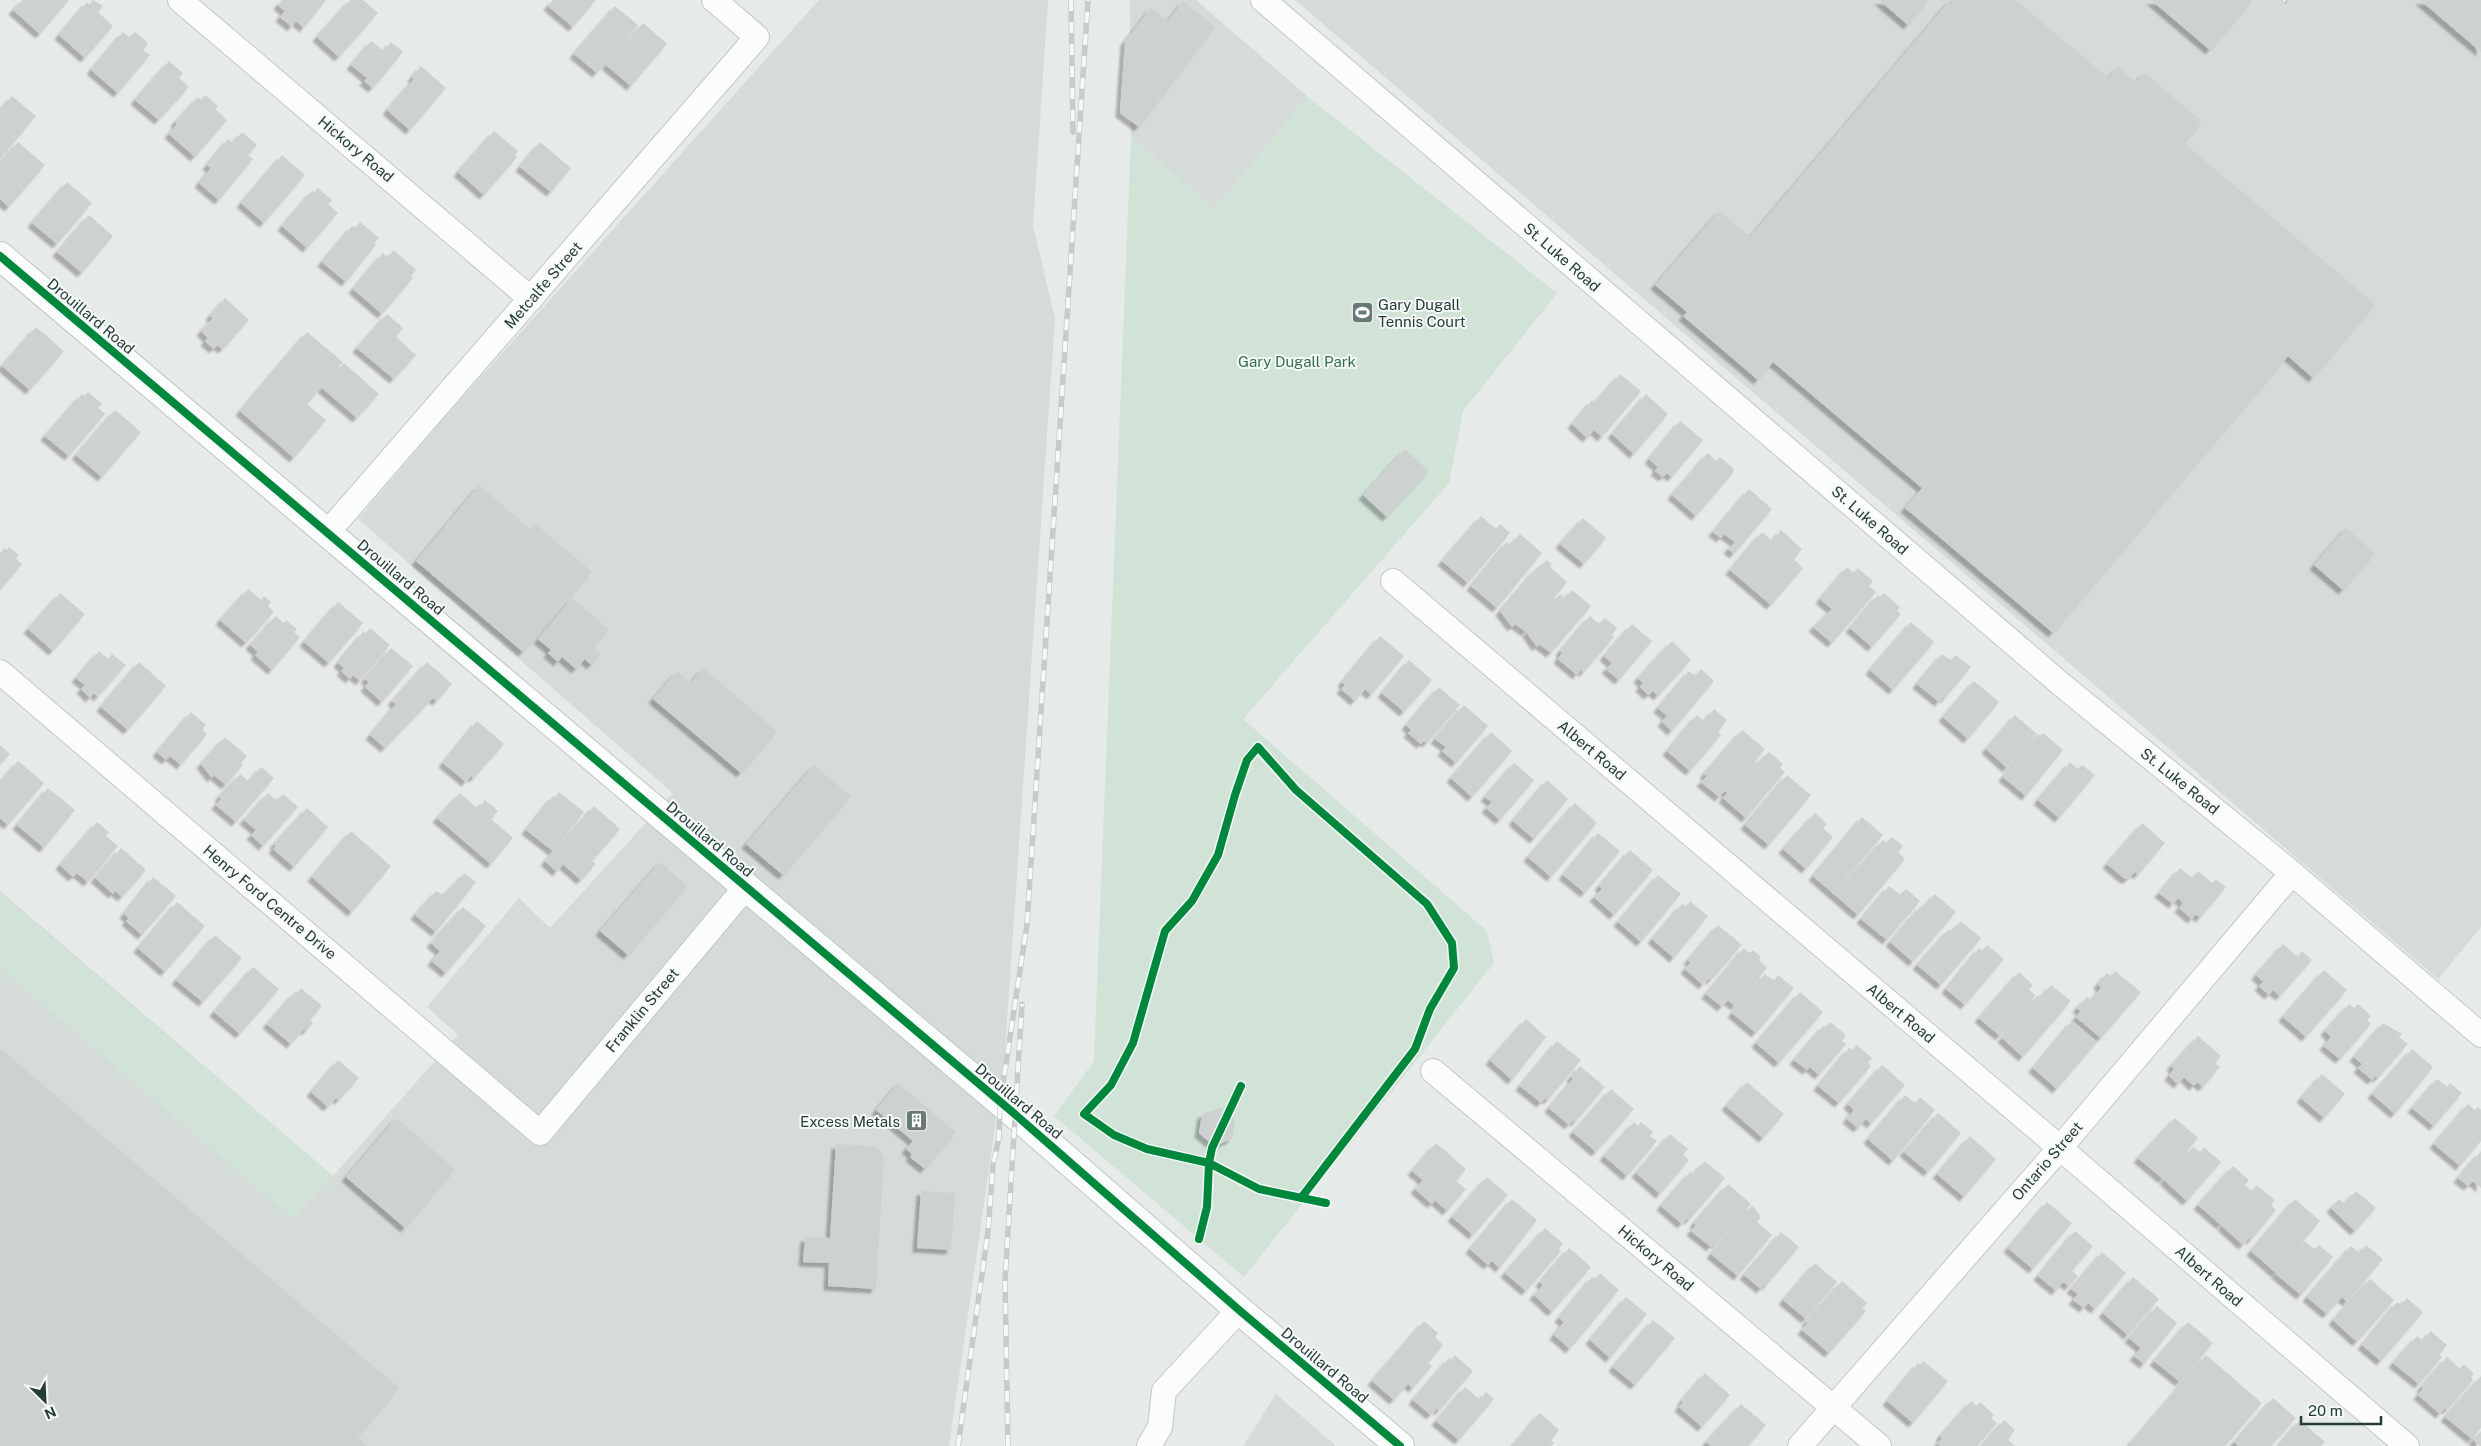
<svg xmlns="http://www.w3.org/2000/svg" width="2481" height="1446" font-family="'Public Sans',sans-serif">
<defs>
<filter id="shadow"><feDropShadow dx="-4.5" dy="4.5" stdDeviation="1" flood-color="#0004"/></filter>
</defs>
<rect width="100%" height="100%" fill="#e6eae8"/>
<path fill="#d5dbd8" d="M819 0H1048L1033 226 1055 318 1004 1064 949 1446H0V891L333 1176 458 1035 427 1007 519 898 550 928 673 793 358 519 445 417Z
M1130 0H1196L1308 97 1214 209 1131 137Z
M1295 0H2481V927L2438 979Z
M1276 1394 1336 1446H1243Z"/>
<path fill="#d1e2d7" d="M1308 97 1557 293 1463 411 1449 483 1243 719 1487 931 1494 963 1244 1277 1054 1116 1094 1061 1131 137 1214 209Z
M0 893 333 1176 293 1219 0 968Z"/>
<path fill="#cdd2d0" filter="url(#shadow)" d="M22 0H69L40 34 13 10Z
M93 0 103 6 98 12 113 26 85 58 59 35 87 2 89 5Z
M282 0H326L304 28 296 21 292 27 280 17 285 11 278 5Z
M350 0H363L378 13 339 57 317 37Z
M553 0H596L573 27 548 6Z
M1879 0H1929L1908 25Z
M1950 0H2016L2108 78 2118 67 2136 82 2144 72 2202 122 2184 143 2375 304 2313 378 2288 356 2053 633 1905 508 1922 488 1773 362 1758 380 1683 316 1687 312 1655 285 1719 211 1750 237Z
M2151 0H2253L2210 50Z
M2420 0H2481V52Z
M1183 1 1215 27 1139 127 1120 113 1125 41 1151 8 1168 21Z
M615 6 638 25 597 73 574 54Z
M643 23 667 44 631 86 606 65Z
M123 32 129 37 135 32 148 43 143 50 150 55 118 93 91 70Z
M371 41 384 51 391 42 403 52 373 88 364 81 367 78 351 65Z
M169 61 183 73 179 78 189 87 159 120 135 100Z
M421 66 446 88 410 130 387 110 414 79 412 77Z
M205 95 218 106 215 109 227 120 195 157 169 134 177 124 175 122 198 97 201 100Z
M12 96 36 116 0 159V111Z
M494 131 518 151 515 155 517 157 484 195 458 172Z
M242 132 257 145 248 155 253 159 219 200 199 183 211 168 207 165 228 139 233 143Z
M18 142 45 165 9 207 0 199V164Z
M540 142 571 168 551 192 520 167Z
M282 155 305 175 264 223 241 203Z
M67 182 92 203 57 244 32 223Z
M318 188 332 200 328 204 338 213 307 248 282 226 312 191 314 193Z
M89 215 113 236 82 273 57 252Z
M360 222 379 238 374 244 376 245 346 282 322 262 352 226 355 228Z
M394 250 416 270 411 276 413 278 382 314 353 289 383 253 387 258Z
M225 298 249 320 223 349 217 345 214 349 205 341 208 338 201 331 213 318 210 316Z
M387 314 403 328 396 337 416 355 394 379 357 348Z
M36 327 64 351 30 390 2 366Z
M307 332 343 362 307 404 326 420 294 458 240 411Z
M344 363 379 394 357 418 322 388Z
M1620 374 1641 391 1602 437 1594 430 1587 438 1572 424 1592 400 1595 402Z
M88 392 102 404 98 408 105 414 69 456 45 436 82 394 84 396Z
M1646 394 1668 414 1634 454 1612 434Z
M115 410 141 432 102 477 76 455Z
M1680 421 1703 440 1672 477 1667 473 1663 477 1655 471 1658 467 1649 459Z
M1405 449 1429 471 1387 517 1363 495Z
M1708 453 1716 461 1720 457 1734 469 1732 474 1696 516 1672 495Z
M479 485 531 530 536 524 592 572 523 652 416 561Z
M1749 489 1772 509 1734 554 1728 549 1735 542 1724 534 1721 538 1713 532Z
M1481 516 1496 529 1500 524 1510 533 1468 583 1442 561Z
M1583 518 1606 538 1584 564 1560 544Z
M2346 528 2375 553 2343 590 2314 565Z
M1781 530 1802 549 1794 559 1803 568 1771 605 1730 570 1762 532 1772 541Z
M1520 534 1542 553 1497 608 1471 586 1507 542 1510 545Z
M9 547 19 555 16 559 22 564 0 590V554L4 548 7 550Z
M1547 560 1552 564 1550 567 1567 582 1526 632 1515 624 1512 627 1500 611 1534 571Z
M1847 567 1853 573 1858 568 1873 581 1869 586 1876 592 1832 643 1813 627 1832 609 1820 599Z
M248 589 261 600 264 596 271 602 268 606 274 612 246 643 220 620Z
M1572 590 1591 606 1551 653 1539 644 1537 647 1527 633 1560 594 1565 599Z
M60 593 85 614 53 651 28 629Z
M1884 593 1900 607 1897 611 1901 614 1872 647 1850 628 1878 595 1880 597Z
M572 598 609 629 593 647 601 654 591 665 585 659 576 669 562 657 558 662 548 653 551 650 538 639Z
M338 602 363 623 329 663 304 642Z
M276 616 284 623 286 620 297 629 294 632 300 637 272 670 255 655 258 652 250 645Z
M1590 616 1599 624 1605 618 1617 628 1612 635 1614 637 1584 672 1581 670 1577 675 1558 659 1562 653 1560 651Z
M1911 622 1934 642 1893 690 1870 670Z
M1632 624 1652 641 1619 680 1606 669 1612 663 1604 656Z
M370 628 390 645 360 681 353 675 350 679 341 671 344 668 338 663 363 632 365 634Z
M1380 636 1404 656 1371 695 1365 689 1355 701 1341 689 1345 685 1342 682Z
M1672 641 1691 660 1658 696 1653 691 1648 695 1640 687 1643 683 1638 678Z
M391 648 413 666 382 702 365 687 369 682 365 679Z
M99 651 108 659 112 654 126 665 98 697 94 693 90 698 81 689 85 685 76 678Z
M1942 654 1951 660 1956 655 1971 667 1945 698 1943 697 1939 702 1917 684Z
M1409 660 1432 680 1404 712 1382 693Z
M139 662 166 686 128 730 101 707Z
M427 662 452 684 437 701 433 698 385 748 370 735 396 704 392 701Z
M703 668 777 731 741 773 653 699 677 671 691 683Z
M1701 669 1714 681 1672 731 1662 722 1667 716 1658 708 1689 671 1695 676Z
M1974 681 1999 702 1968 739 1943 717Z
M1439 687 1460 705 1427 743 1424 741 1421 744 1408 733 1411 730 1406 725Z
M1464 705 1488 726 1456 763 1442 751 1446 747 1435 739Z
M1714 709 1727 720 1718 732 1721 735 1690 771 1667 751 1697 715 1704 721Z
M191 712 206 725 202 730 207 734 181 765 170 756 166 760 157 752Z
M2015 715 2037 734 2007 768 1986 749Z
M477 721 504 744 474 778 471 776 466 782 443 763Z
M1742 730 1765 749 1755 761 1757 763 1769 752 1783 764 1780 768 1785 772 1746 818 1723 798 1727 793 1725 791 1719 797 1701 782 1707 776 1704 774Z
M1491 732 1512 751 1472 797 1451 778Z
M2043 733 2063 750 2026 796 2003 777 2038 734 2040 736Z
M225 737 247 756 240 764 243 765 226 785 214 775 212 778 201 764Z
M0 745 10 754 0 764Z
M18 761 44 783 8 825 0 818V783Z
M2070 762 2078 769 2082 765 2095 775 2059 818 2038 800Z
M1514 763 1534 780 1500 820 1486 808 1492 802 1485 797Z
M814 765 851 796 783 875 746 844Z
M261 767 274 778 236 822 216 805 221 799 219 797 240 774 249 782Z
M1787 775 1811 795 1769 845 1745 825Z
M1547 780 1568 799 1534 839 1513 821Z
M48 788 75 810 44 848 17 825Z
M559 792 584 812 553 851 526 830 553 796 555 798Z
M268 793 277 801 283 794 298 807 263 846 251 835 256 830 244 820Z
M460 793 478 809 485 800 498 811 491 819 513 838 491 864 437 818Z
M1575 803 1597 823 1551 877 1528 857Z
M594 806 620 829 592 861 596 864 581 880 563 864 557 872 545 861Z
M307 808 328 827 294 867 273 849 276 846 274 844Z
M1815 813 1827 824 1823 828 1833 837 1806 869 1783 849Z
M1862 817 1883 835 1844 881 1846 882 1883 840 1887 843 1892 837 1903 846 1898 852 1905 859 1858 915 1813 876Z
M97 822 109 832 106 836 118 846 88 882 77 873 73 877 60 865Z
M2142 823 2165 843 2138 875 2135 872 2128 879H2125L2107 864Z
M351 831 391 866 352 912 312 877Z
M1598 833 1620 851 1585 893 1563 875Z
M121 848 146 870 122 897 115 891 113 894 95 878Z
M1630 850 1653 870 1614 915 1594 897 1602 889 1599 886Z
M660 862 687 886 628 955 600 931Z
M2180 868 2192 878 2198 871 2212 883 2216 879 2226 887 2200 918 2196 914 2192 919 2179 908 2183 903 2178 898 2173 904 2159 893Z
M465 873 476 882 436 932 415 915 436 891 443 895Z
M1658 875 1681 894 1641 942 1618 922Z
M153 877 176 896 142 935 126 921 129 918 124 914Z
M1889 886 1900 895 1906 889 1920 901 1887 940 1861 919Z
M1935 894 1956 912 1913 962 1890 942 1921 906 1923 907Z
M1690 901 1708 916 1674 958 1652 939 1682 904 1686 907Z
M177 902 205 926 165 972 138 948Z
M463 907 486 926 446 973 432 961 440 951 431 943Z
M1961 921 1981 938 1941 985 1917 965 1949 929 1952 931Z
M1718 925 1742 945 1711 980 1709 978 1703 985 1685 969 1691 962 1688 960Z
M215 935 242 958 203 1002 176 980Z
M2283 944 2298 957 2302 951 2312 960 2280 996 2273 990 2269 995 2259 986 2263 982 2256 975Z
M1987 945 2004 959 1965 1005 1946 989 1979 948 1982 951Z
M1744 948 1750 953 1753 950 1761 957 1759 960 1767 968 1735 1006 1728 1000 1722 1007 1706 994Z
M253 967 279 989 240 1034 214 1012Z
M2324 970 2347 990 2306 1037 2283 1017Z
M2115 971 2141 992 2101 1038 2076 1017 2081 1011 2077 1008 2087 997 2091 1000 2101 988 2098 984 2107 973 2111 976Z
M2019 972 2033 985 2029 990 2036 995 2000 1036 1979 1018Z
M1765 974 1774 981 1778 975 1794 988 1756 1033 1732 1013Z
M2051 985 2071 1001 2023 1057 2002 1038 2038 995 2041 997Z
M301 988 322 1006 310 1020 313 1023 306 1031 304 1029 291 1044 267 1024 295 992 297 993Z
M1800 992 1823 1012 1779 1063 1756 1043Z
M2349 1004 2354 1008 2358 1004 2371 1016 2367 1020 2371 1024 2340 1059 2324 1046 2331 1037 2325 1031Z
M1526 1019 1546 1037 1512 1080 1490 1060Z
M2072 1021 2097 1042 2057 1089 2033 1068Z
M1830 1022 1846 1035 1842 1041 1846 1044 1819 1075 1810 1067 1807 1070 1794 1060 1824 1025 1825 1027Z
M2383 1023 2402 1034 2399 1037 2408 1044 2378 1078 2376 1076 2372 1080 2358 1068 2362 1064 2354 1057Z
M2198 1036 2221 1056 2215 1063 2220 1067 2203 1087 2197 1082 2194 1086 2184 1077 2178 1084 2169 1076 2174 1069 2171 1066Z
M1557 1041 1581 1060 1548 1100 1546 1098 1541 1103 1520 1086Z
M1857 1045 1872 1058 1868 1063 1871 1066 1839 1103 1818 1086 1849 1048 1852 1050Z
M0 1048 399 1388 357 1437 367 1446H0Z
M2412 1049 2433 1067 2395 1114 2372 1094Z
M338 1060 359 1078 339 1100 336 1098 328 1107 311 1092Z
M1882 1065 1905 1085 1871 1124 1866 1119 1858 1128 1847 1119 1854 1110 1848 1104Z
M1580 1066 1605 1087 1575 1122 1573 1120 1569 1125 1549 1108 1573 1079 1571 1077Z
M2322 1074 2345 1094 2324 1118 2301 1098Z
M2437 1079 2447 1087 2450 1083 2462 1093 2434 1126 2412 1108Z
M1747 1082 1784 1114 1763 1138 1726 1106Z
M898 1083 956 1132 925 1169 910 1157 912 1154 906 1149 913 1141 876 1110Z
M1611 1089 1634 1109 1596 1152 1573 1132Z
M1905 1095 1915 1103 1920 1097 1935 1110 1893 1161 1868 1139Z
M2468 1104 2475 1110 2478 1107 2481 1110V1141L2460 1166 2434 1144Z
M1220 1108 1235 1120 1232 1139 1214 1146 1199 1133 1202 1114Z
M1938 1113 1961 1133 1928 1172 1904 1152Z
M396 1118 455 1169 405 1228 346 1177Z
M2175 1118 2198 1138 2163 1179 2138 1158Z
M1634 1122 1638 1126 1641 1122 1653 1132 1650 1136 1657 1141 1627 1176 1604 1156Z
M1670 1134 1688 1149 1683 1155 1689 1160 1660 1194 1636 1173Z
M1970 1136 1996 1159 1964 1197 1937 1174Z
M1436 1143 1466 1169 1456 1181 1466 1189 1447 1211 1435 1200 1432 1204 1415 1189 1423 1180 1412 1171Z
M836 1144 877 1147 884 1156 876 1289 828 1286 829 1263 803 1262 805 1237 830 1238Z
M2193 1147 2200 1152 2204 1147 2221 1162 2187 1201 2164 1180Z
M2481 1151V1188L2473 1181 2468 1186 2458 1178Z
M1705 1161 1725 1178 1689 1220 1687 1218 1682 1224 1661 1206 1690 1172 1693 1174Z
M2233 1166 2249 1180 2245 1185 2252 1191 2256 1185 2275 1200 2271 1205 2276 1210 2251 1240 2249 1238 2243 1245 2222 1226 2239 1205 2221 1225 2198 1205Z
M1487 1177 1508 1195 1473 1235 1452 1217Z
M1728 1184 1751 1204 1716 1244 1714 1243 1711 1247 1691 1231 1696 1225 1694 1223Z
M921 1191 955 1193 951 1250 917 1248Z
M2356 1191 2376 1208 2355 1231 2331 1208 2339 1199 2344 1204Z
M1512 1199 1537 1220 1500 1268 1492 1261 1488 1265 1470 1249Z
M2295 1199 2320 1221 2276 1273 2251 1251Z
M2047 1202 2072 1223 2033 1269 2008 1248Z
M1752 1205 1761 1217 1757 1222 1772 1235 1738 1276 1711 1254Z
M1545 1228 1563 1244 1559 1249 1561 1251 1526 1291 1505 1273Z
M2075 1231 2093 1246 2072 1271 2078 1276 2069 1286 2063 1282 2056 1291 2038 1276Z
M1781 1232 1799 1247 1766 1286 1765 1284 1761 1289 1744 1275Z
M2304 1241 2314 1249 2319 1245 2333 1257 2301 1295 2276 1274Z
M2366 1245 2383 1259 2347 1302 2342 1297 2327 1314 2307 1297 2351 1246 2360 1253Z
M1569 1248 1591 1267 1552 1312 1534 1295 1543 1285 1540 1282Z
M2102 1252 2126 1273 2095 1309 2088 1303 2084 1308 2073 1300 2078 1294 2071 1289Z
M1815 1263 1837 1282 1806 1319 1783 1300Z
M1600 1273 1619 1290 1570 1349 1554 1335 1564 1322 1559 1318 1592 1277 1595 1279Z
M2133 1277 2159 1299 2128 1335 2103 1313Z
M2370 1279 2394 1300 2357 1342 2333 1320Z
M1842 1281 1867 1303 1862 1308 1866 1311 1829 1353 1802 1330 1808 1323 1806 1322Z
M1626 1297 1647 1314 1610 1358 1590 1340Z
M2407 1298 2423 1312 2381 1361 2362 1345 2397 1302 2401 1305Z
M2157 1306 2177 1323 2144 1364 2134 1356 2141 1348 2129 1338Z
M1653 1320 1675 1338 1635 1385 1613 1367Z
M1424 1321 1438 1333 1435 1337 1443 1345 1428 1363 1432 1366 1413 1388 1408 1384 1394 1400 1372 1381Z
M2188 1322 2213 1343 2180 1382 2154 1361Z
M2431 1331 2447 1345 2439 1355 2442 1357 2419 1384 2393 1363 2417 1336 2423 1341Z
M1455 1355 1473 1371 1439 1411 1437 1408 1431 1415 1413 1400 1449 1358 1451 1360Z
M2206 1355 2262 1403 2225 1446H2130L2129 1445Z
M2447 1357 2460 1369 2464 1364 2474 1374 2471 1377 2473 1380 2447 1410 2445 1408 2440 1414 2418 1395 2423 1389 2421 1387Z
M1923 1361 1948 1381 1913 1423 1887 1401 1918 1363 1920 1365Z
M1705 1373 1730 1395 1702 1427 1679 1407 1683 1402 1682 1400Z
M2481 1376V1428L2472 1439 2445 1417Z
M1465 1387 1480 1400 1486 1392 1494 1399 1459 1440 1436 1421Z
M2273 1398 2296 1418 2271 1446H2239L2234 1442Z
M1971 1401 1977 1406 1980 1402 1994 1415 1991 1418 1997 1423 1977 1446H1940L1937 1444 1942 1438 1940 1436Z
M1741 1404 1766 1425 1748 1446H1711L1706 1442Z
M1540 1413 1559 1430 1551 1440 1554 1443 1551 1446H1512Z
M2004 1420 2015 1430 2008 1440 2015 1446H1982Z
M2300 1420 2325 1442 2321 1446H2278Z
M2481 1431V1446H2480L2473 1440Z"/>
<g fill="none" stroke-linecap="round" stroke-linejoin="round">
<defs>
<path id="street" d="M180 0 531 299
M1263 0 2062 685 2292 873 2481 1035
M328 532 757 37 714 0
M1393 581 2039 1130 2407 1446
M0 672 540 1133 745 888
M1433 1071 1879 1446
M1149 1446 1160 1427 1164 1391 1239 1310
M1800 1446 2060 1148 2292 873"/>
<path id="secondary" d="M0 256 1017 1116 1239 1310 1400 1446"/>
</defs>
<use href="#street" stroke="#c3c7c5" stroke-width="26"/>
<use href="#secondary" stroke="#c0c6c4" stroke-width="30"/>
<use href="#street" stroke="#fbfcfc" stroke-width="24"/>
<use href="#secondary" stroke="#fbfcfc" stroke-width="28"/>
<defs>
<path id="rail" d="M1071 0 1073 132
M2284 0 2285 1
M958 1446 988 1231 993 1165 999 1137 1000 1104 1027 924 1088 0
M1008 1446 1005 1280 1022 1004"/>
</defs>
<use href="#rail" stroke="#c7cbca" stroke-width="5.5"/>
<use href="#rail" stroke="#f5f9f7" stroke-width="4" stroke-dasharray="11" stroke-linecap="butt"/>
<defs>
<path id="cycleway" d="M0 256 1017 1116 1239 1310 1400 1446
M1301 1198 1415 1049 1430 1009 1454 968 1452 943 1427 904 1296 790 1258 747 1247 760 1235 795 1218 855 1192 901 1165 931 1133 1043 1111 1085 1084 1114 1114 1135 1147 1149 1209 1163 1259 1189 1326 1203
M1199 1239 1207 1207 1209 1163 1212 1148 1241 1086"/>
</defs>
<use href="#cycleway" stroke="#f5f9f7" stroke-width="11"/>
<use href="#cycleway" stroke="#00873e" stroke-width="8"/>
</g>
<defs>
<symbol id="stadium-square" viewBox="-11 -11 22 22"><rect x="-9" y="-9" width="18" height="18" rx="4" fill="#697976" stroke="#f5f9f7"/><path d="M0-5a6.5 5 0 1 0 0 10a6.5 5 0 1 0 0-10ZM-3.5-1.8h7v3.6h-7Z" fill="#fff"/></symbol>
<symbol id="building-square" viewBox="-11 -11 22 22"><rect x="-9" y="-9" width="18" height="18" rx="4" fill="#697976" stroke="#f5f9f7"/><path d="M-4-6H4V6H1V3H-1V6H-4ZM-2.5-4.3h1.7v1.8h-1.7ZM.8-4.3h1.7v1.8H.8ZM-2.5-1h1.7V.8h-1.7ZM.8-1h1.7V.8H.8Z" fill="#fff"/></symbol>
</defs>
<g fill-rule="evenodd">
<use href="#stadium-square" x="1350" y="300" width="25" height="25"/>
<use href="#building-square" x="904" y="1108" width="25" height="25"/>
</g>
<g text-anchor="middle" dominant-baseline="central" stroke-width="4" stroke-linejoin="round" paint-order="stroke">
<g font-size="15" fill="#263c38" stroke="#f5f9f7">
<text transform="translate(356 149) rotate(40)">Hickory Road</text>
<text transform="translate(1562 257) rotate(41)">St. Luke Road</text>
<text transform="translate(543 285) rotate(-49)">Metcalfe Street</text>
<text transform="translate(91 316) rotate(40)">Drouillard Road</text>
<text transform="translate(1870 520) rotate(41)">St. Luke Road</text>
<text transform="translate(401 577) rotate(40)">Drouillard Road</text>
<text transform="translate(1592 750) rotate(40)">Albert Road</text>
<text transform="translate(2180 781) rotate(39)">St. Luke Road</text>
<text transform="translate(710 839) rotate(40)">Drouillard Road</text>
<text transform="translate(270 902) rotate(40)">Henry Ford Centre Drive</text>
<text transform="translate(642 1010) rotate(-50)">Franklin Street</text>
<text transform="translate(1901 1013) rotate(40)">Albert Road</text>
<text transform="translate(1019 1101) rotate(40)">Drouillard Road</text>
<text transform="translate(2047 1161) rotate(-49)">Ontario Street</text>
<text transform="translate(1656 1258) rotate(40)">Hickory Road</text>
<text transform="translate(2209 1276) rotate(41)">Albert Road</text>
<text transform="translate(1325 1365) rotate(40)">Drouillard Road</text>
</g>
<g font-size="15" fill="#263c38" stroke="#f5f9f7" text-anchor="start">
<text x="1378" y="304">Gary Dugall<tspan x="1378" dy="17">Tennis Court</tspan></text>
<text x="900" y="1121" text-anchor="end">Excess Metals</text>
</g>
<g font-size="15" fill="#346f4f" stroke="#f5f9f7">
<text x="1297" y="361">Gary Dugall Park</text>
</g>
</g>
<g transform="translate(45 1401) rotate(156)" stroke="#f5f9f7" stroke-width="4" paint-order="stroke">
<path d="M0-4L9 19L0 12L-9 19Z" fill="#263c38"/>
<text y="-8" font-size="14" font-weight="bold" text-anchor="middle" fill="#263c38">N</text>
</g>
<path d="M2301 1416v8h80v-8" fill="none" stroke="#263c38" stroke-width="2.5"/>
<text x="2308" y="1416" font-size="15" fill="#263c38" stroke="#f5f9f7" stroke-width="4" paint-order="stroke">20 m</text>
</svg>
